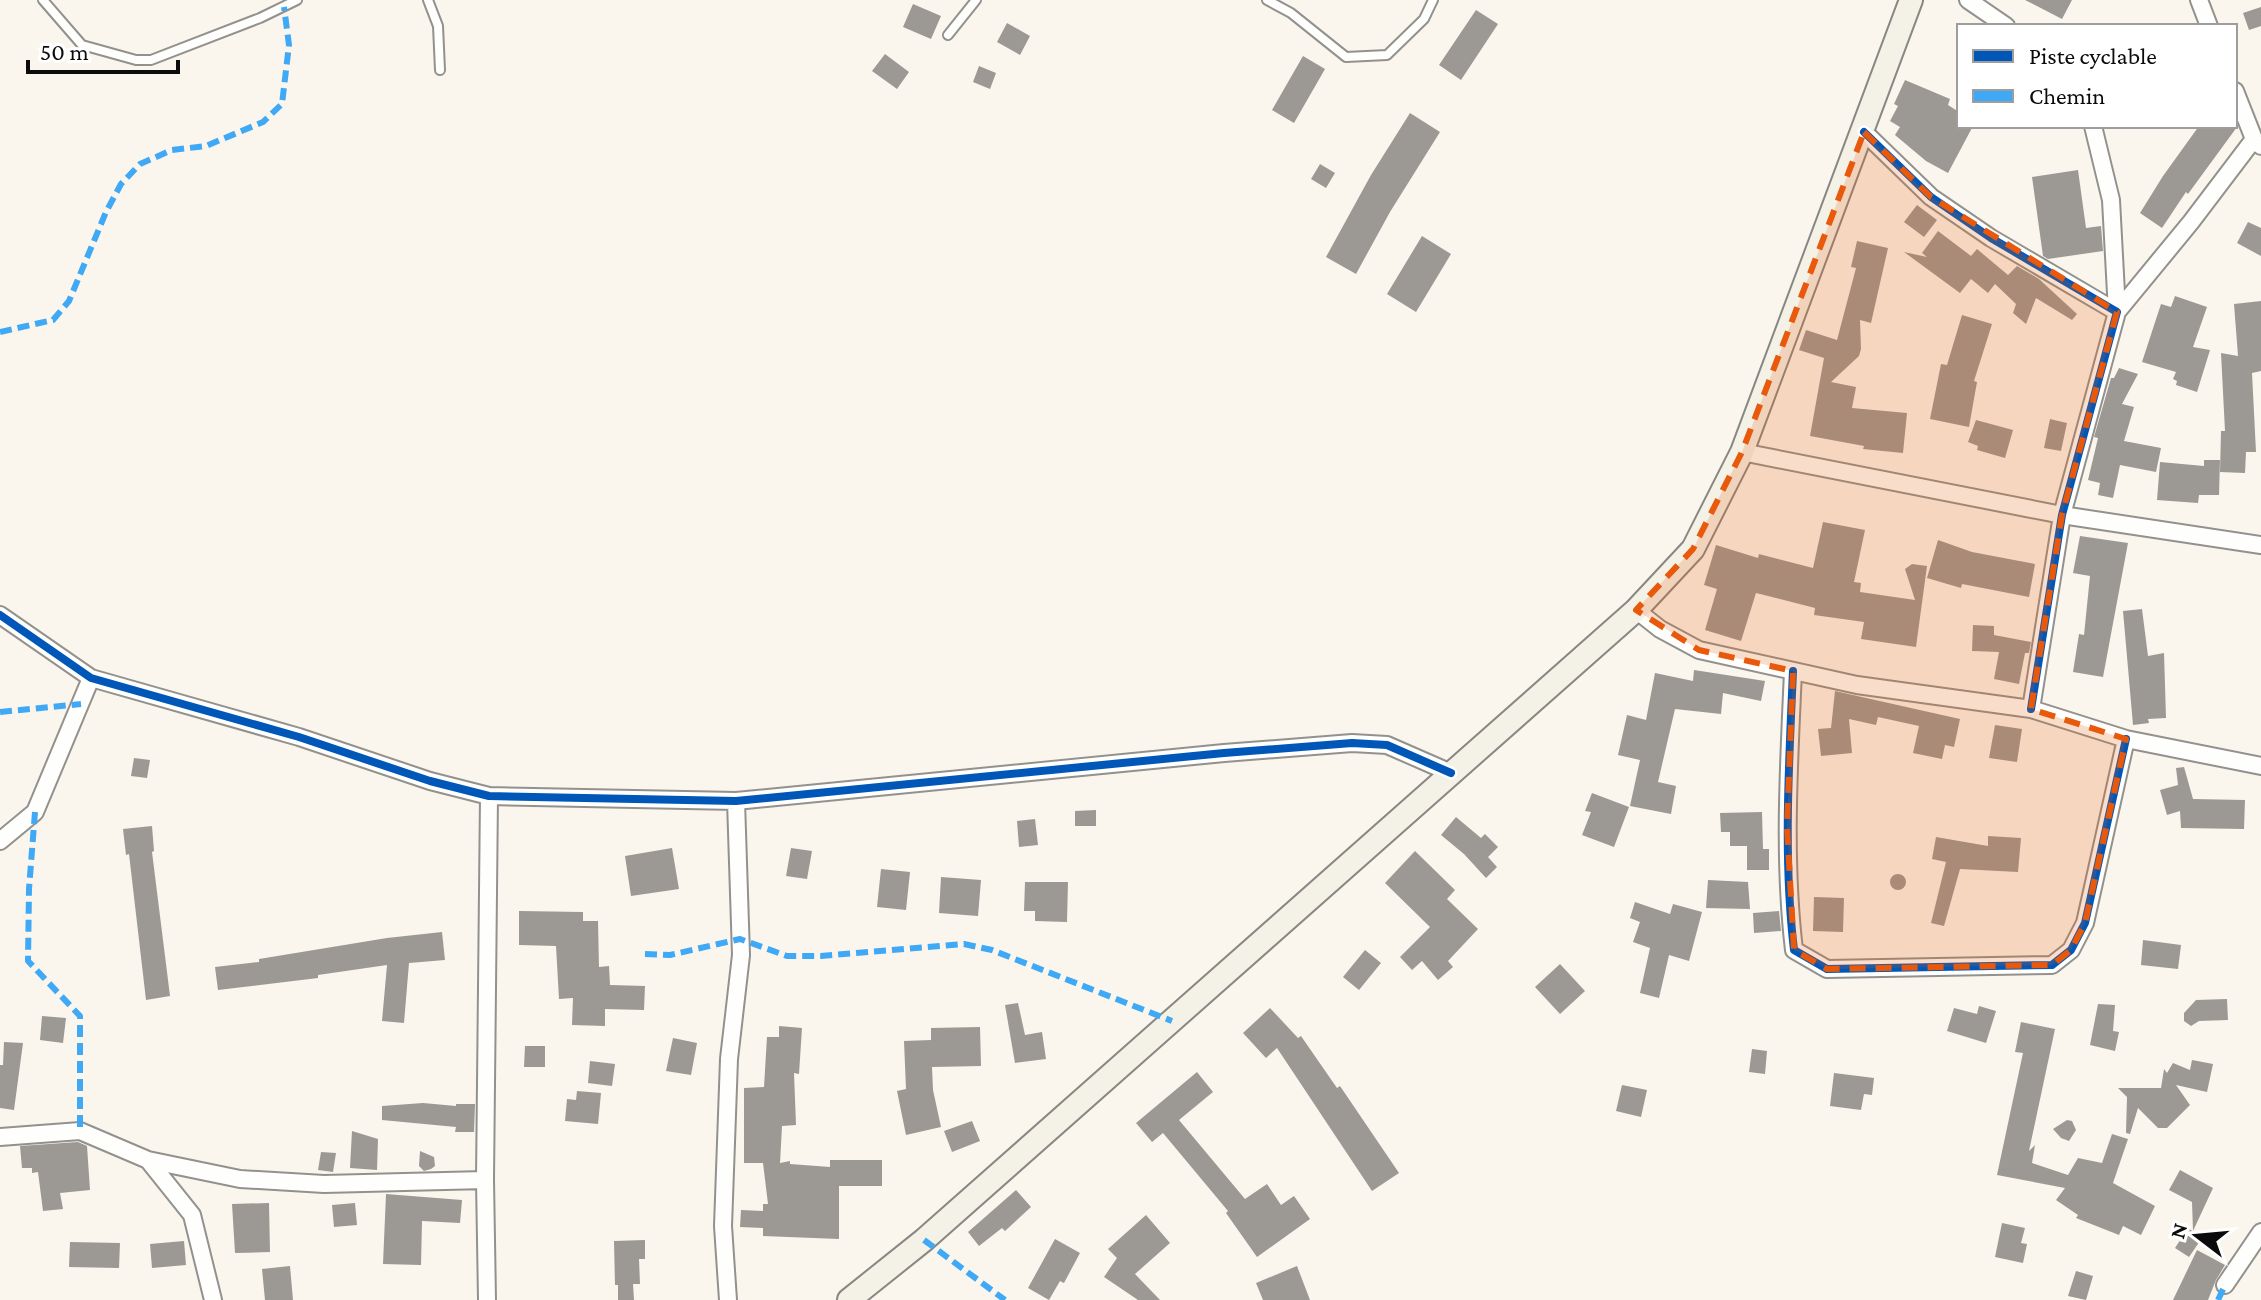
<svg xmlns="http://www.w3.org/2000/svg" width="2261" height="1300" font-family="'Crimson Pro',serif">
<rect width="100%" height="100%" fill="#faf6ed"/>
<path fill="#9c9894" d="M2025 0H2072L2062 19Z
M913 4 941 16 931 39 903 27Z
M2261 7V26L2249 30 2243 13Z
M1476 10 1498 24 1461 80 1439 65Z
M1007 23 1030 36 1020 55 997 42Z
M885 54 909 72 897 89 872 71Z
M1303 56 1325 69 1294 123 1272 110Z
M979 66 996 73 990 89 973 82Z
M1905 80 1950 99 1948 105 1959 112V126H1973L1948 173 1926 161 1895 135 1900 127 1890 121 1898 106 1894 104Z
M1410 113 1440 132 1390 212 1356 274 1326 257 1371 175Z
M2199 126 2237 127 2188 194 2186 192 2162 228 2140 213 2163 176Z
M1320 164 1335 173 1326 188 1311 179Z
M2078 170 2086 228 2101 226 2103 251 2048 259 2043 256 2032 177Z
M1917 205 1937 220 1924 237 1904 222Z
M2248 222 2261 228V256L2237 243Z
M1938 231 1971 256 1977 249 2008 275 2017 266 2039 279 2077 314 2072 320 2036 298 2026 324 2013 313 2016 304 1995 284 1988 293 1971 279 1960 293 1904 252 1927 257 1922 253Z
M1422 236 1451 254 1416 312 1387 294Z
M1857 241 1888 248 1871 323 1860 320 1861 349 1859 356 1831 382 1856 387 1852 408 1907 413 1903 453 1863 449 1864 446 1810 436 1824 358 1799 350 1806 330 1837 340 1856 268 1851 267Z
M2175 296 2207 307 2193 347 2210 350 2197 392 2176 385 2177 381 2173 379 2176 372 2142 362 2161 304 2171 307Z
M2261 301V371L2252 373 2256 452H2246L2245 473 2220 472 2221 431H2225L2221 353 2238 356 2234 304Z
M1962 315 1992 324 1974 381 1977 382 1969 427 1930 419 1941 364 1947 365Z
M2119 368 2138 374 2122 404 2134 407 2124 441 2161 448 2156 472 2120 465 2113 498 2098 495 2100 483 2088 480 2098 438 2094 437 2111 378H2114Z
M2050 419 2067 423 2061 451 2044 448Z
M1976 420 2013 430 2005 458 1977 450 1978 446 1968 442Z
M2204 460H2220L2219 495H2199L2198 503 2157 500 2160 462 2204 466Z
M1823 522 1865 530 1854 582 1861 583 1860 592 1915 600 1905 569 1912 564 1927 566 1916 647 1861 639 1864 622 1814 615 1815 608 1756 593 1741 641 1705 630 1717 589 1704 585 1716 545 1758 558 1759 554 1813 568Z
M2080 536 2128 543 2103 677 2073 672 2079 634 2084 635 2090 576 2073 573Z
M1938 540 1972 552 2035 564 2029 597 1962 584 1961 588 1927 578Z
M2142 609 2148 656 2164 653 2166 718 2148 719 2149 723 2133 725 2123 611Z
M1973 625 1994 626V635L2031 642 2029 653H2025L2019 684 1994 679 1999 652 1972 651Z
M1694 670 1765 681 1761 701 1723 693 1721 714 1675 709 1658 782 1676 786 1671 814 1630 806 1640 760 1618 755 1627 715 1646 720 1655 673 1693 681Z
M1835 691 1960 719 1954 747 1945 745 1942 759 1913 753 1919 726 1878 717 1876 725 1849 719 1852 753 1821 756 1818 729 1831 728Z
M1995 725 2022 729 2017 762 1989 758Z
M134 758 150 760 147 778 131 776Z
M2184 767 2193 799 2245 800 2244 829 2181 828 2180 811 2167 815 2160 790 2178 785 2176 768Z
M1592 793 1629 807 1614 847 1582 835 1591 812 1585 811Z
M1096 810V826H1075V811Z
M1762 812 1763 849H1769V870H1747V846H1730V832H1721L1720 813Z
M1456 817 1481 838 1485 834 1498 847 1488 857 1497 867 1486 878 1464 854 1441 835Z
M1035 819 1038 845 1019 847 1017 821Z
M152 826 154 851 152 852 170 996 146 1000 129 854 126 855 123 829Z
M1988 836 2021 838 2018 872 1960 869 1944 926 1931 923 1946 862 1932 859 1936 837 1988 846Z
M672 848 679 889 631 896 625 856Z
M791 848 812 851 807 879 786 876Z
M1415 851 1455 890 1447 899 1478 929 1448 961 1453 967 1438 980 1422 961 1412 970 1400 957 1430 927 1385 883Z
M881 869 910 872 906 910 877 907Z
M1890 882a8 8 0 1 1 16 0a8 8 0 1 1-16 0Z
M941 877 981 880 978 916 939 913Z
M1708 880 1748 882 1750 909 1706 908Z
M1025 882H1068L1067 922 1035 921V911H1024Z
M1814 897 1844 898 1843 932 1813 931Z
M1635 902 1670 914 1673 904 1702 912 1689 961 1669 955 1659 998 1640 993 1650 948 1633 942 1640 922 1630 918Z
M519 911 583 912V921H598L599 967 609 966 610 985 645 986 644 1010 605 1009V1026L572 1025 573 998 559 999 556 946 519 945Z
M1779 911 1781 931 1754 933 1753 913Z
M442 932 445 960 409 963 404 1023 382 1021 387 965 318 975V978L218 990 215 967 259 962V959L387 938Z
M2143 940 2181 945 2178 969 2141 965Z
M1365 950 1381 963 1359 990 1343 977Z
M1560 964 1585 991 1560 1014 1535 987Z
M2227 999 2228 1020 2199 1021 2191 1026 2184 1021V1013L2196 1000Z
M1018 1003 1025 1035 1042 1032 1046 1059 1015 1063 1005 1005Z
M2098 1004 2115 1005 2113 1031 2119 1032 2115 1051 2090 1045Z
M1979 1006 1996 1011 1986 1043 1947 1031 1954 1008 1977 1014Z
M1270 1008 1298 1038 1301 1036 1337 1088 1340 1086 1399 1173 1372 1191 1277 1048 1266 1058 1243 1033Z
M42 1016 66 1018 63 1043 40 1040Z
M2021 1022 2055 1029 2029 1151 2035 1145 2032 1163 2068 1175 2078 1158 2102 1163 2112 1134 2128 1139 2113 1183 2155 1206 2141 1235 2123 1226 2119 1235 2076 1218 2078 1215 2056 1200 2065 1188 1997 1175 2023 1053 2015 1052Z
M779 1026 802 1028 799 1074 794 1073 796 1125 782 1126 780 1163 790 1161V1164L830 1167V1160H882V1186H839V1239L763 1236V1228L740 1227 741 1210 763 1211V1204H768L763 1163H744V1088L764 1087 767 1037H779Z
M980 1027 981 1066 932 1067 933 1090 941 1127 906 1135 897 1091 906 1089 904 1041 931 1040V1028Z
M673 1038 697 1043 691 1075 666 1071Z
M4 1042 23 1043 14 1110 0 1108V1065H3Z
M525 1046H545V1067H524Z
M1752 1049 1767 1051 1765 1074 1749 1072Z
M2192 1060 2213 1064 2207 1092 2176 1085 2190 1105 2167 1128H2158L2138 1108 2130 1134 2126 1133 2127 1097 2118 1088H2161L2164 1069 2167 1073 2173 1063 2190 1070Z
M590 1061 615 1064 612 1086 588 1083Z
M1197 1072 1213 1092 1179 1120 1245 1199 1267 1184 1281 1205 1294 1196 1310 1219 1257 1257 1226 1213 1228 1211 1163 1133 1152 1142 1136 1123Z
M1834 1073 1874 1078 1872 1095 1864 1094 1861 1110 1830 1106Z
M1622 1085 1647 1090 1641 1117 1616 1111Z
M577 1091 601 1093 598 1124 565 1121 567 1099 576 1100Z
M423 1103 456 1106V1104H475L474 1132H455L456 1127 382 1120V1106Z
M2067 1120 2072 1121 2076 1130 2069 1141 2061 1138 2053 1129Z
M972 1121 980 1141 952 1152 944 1131Z
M352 1131 378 1139 377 1170 350 1168Z
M78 1142 87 1146 90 1190 60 1193 63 1209 43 1211 38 1172 32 1173V1168H22L20 1146Z
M420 1151 434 1157 435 1166 431 1169 424 1171 419 1166Z
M321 1152 336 1153 333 1172 318 1170Z
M2180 1170 2213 1188 2193 1231 2192 1202 2169 1190Z
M1016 1190 1031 1207 1005 1231 1002 1228 979 1246 968 1232Z
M386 1194 462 1200 460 1223 422 1221 421 1265 383 1264Z
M269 1203 270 1252 235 1253 232 1204Z
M355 1203 357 1225 334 1227 332 1205Z
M1146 1215 1170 1243 1135 1274 1160 1300H1138L1104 1277 1117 1258 1108 1249Z
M2002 1223 2025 1228 2021 1243 2027 1244 2023 1263 1995 1257Z
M2188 1228 2202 1238 2189 1257 2175 1248Z
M1055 1239 1080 1253 1064 1283 1060 1281 1049 1300 1028 1288Z
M645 1240V1259H639L640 1284H633L634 1300H618V1285H615L614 1241Z
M184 1241 186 1265 152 1268 150 1244Z
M70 1242 120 1243 119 1268 69 1267Z
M2197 1250 2225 1265 2216 1280 2208 1300H2173Z
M290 1266 293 1300H265L262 1269Z
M1297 1266 1310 1300H1263L1256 1283Z
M2076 1271 2093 1276 2086 1300 2068 1296Z"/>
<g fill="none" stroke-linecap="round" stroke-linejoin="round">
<defs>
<path id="service" d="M43 0 82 45 136 60H151L260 18 297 0
M428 0 438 26 440 70
M1267 0 1291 13 1346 57 1387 55 1424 19 1433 0
M948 35 976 0"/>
<path id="minor" d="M1968 0 2006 26
M2199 0 2209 26
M2235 91 2254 139 2261 146
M2093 126 2111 200 2117 312 2191 222 2254 139
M1864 132 1931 197 1991 238 2117 312 2062 515 2031 709
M1742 452 2062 515 2261 545
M1636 610 1660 629 1699 650 1857 685 2031 709 2126 739 2261 766
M0 615 91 678 299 737 430 781 489 796 736 801 1224 753 1352 743 1387 745 1451 773
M1793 671C1789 764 1783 857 1794 950L1827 969 2052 965 2071 950 2085 923 2126 739
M0 841 35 812 91 678
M0 1137 80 1131 148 1160 192 1215 213 1300
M148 1160 240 1179 324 1184 485 1180
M2225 1285 2261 1232
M487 1300 485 1180 489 796
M728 1300 723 1226 729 1059 741 955 736 801"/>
<path id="secondary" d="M849 1300 924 1240 1636 610 1693 549 1742 452 1911 0"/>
</defs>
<use href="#service" stroke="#93918d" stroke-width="12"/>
<use href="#minor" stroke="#93918d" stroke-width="20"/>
<use href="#secondary" stroke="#898783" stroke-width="26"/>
<use href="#service" stroke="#fefefc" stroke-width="8"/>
<use href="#minor" stroke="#fefefc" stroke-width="16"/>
<use href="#secondary" stroke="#f4f1e7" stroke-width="22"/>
<path stroke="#3fa9f5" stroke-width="6" stroke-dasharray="12 6" stroke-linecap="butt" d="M0 332 53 320 69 301 106 212 121 184 140 164 172 150 206 146 263 122 282 104 289 45 284 7
M0 712 81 704
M35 812 29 889 28 961 80 1016V1131
M645 954 670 955 740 939 787 956H821L964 944 992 950 1172 1021
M924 1240 1005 1300
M2218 1300 2225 1285"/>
<defs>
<path id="cycleway" d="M1864 132 1931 197 1991 238 2117 312 2062 515 2031 709
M0 615 91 678 299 737 430 781 489 796 736 801 1224 753 1352 743 1387 745 1451 773
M1793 671C1789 764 1783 857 1794 950L1827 969 2052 965 2071 950 2085 923 2126 739"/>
</defs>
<use href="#cycleway" stroke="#fff" stroke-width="13"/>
<use href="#cycleway" stroke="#0057b8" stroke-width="8"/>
</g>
<path fill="#e8590c" fill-opacity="0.2" stroke="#e8590c" stroke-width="6" stroke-dasharray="16 10" stroke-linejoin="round" d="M1864 132 1931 197 2117 312 2062 515 2031 709 2126 739 2085 923 2071 950 2052 965 1827 969 1794 950 1787 827 1793 671 1699 650 1636 610 1693 549 1742 452Z"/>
<rect x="1957" y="24" width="280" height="104" fill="#ffffff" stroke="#9d9d9d" stroke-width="2"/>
<rect x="1973" y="50" width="40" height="12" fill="#0057b8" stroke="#9d9d9d" stroke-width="2"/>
<text x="2029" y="64" font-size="24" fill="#0b0b0b">Piste cyclable</text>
<rect x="1973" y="90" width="40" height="12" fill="#3fa9f5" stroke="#9d9d9d" stroke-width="2"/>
<text x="2029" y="104" font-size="24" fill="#0b0b0b">Chemin</text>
<g transform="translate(2197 1236) rotate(286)" stroke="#ffffff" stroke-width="6" paint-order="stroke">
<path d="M0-6L14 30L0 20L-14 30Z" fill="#0b0b0b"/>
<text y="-12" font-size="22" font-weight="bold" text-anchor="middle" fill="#0b0b0b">N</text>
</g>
<path d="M28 60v12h150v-12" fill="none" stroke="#0b0b0b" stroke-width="4"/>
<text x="40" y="60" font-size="24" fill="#0b0b0b" stroke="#ffffff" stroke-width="6" paint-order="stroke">50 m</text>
</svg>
